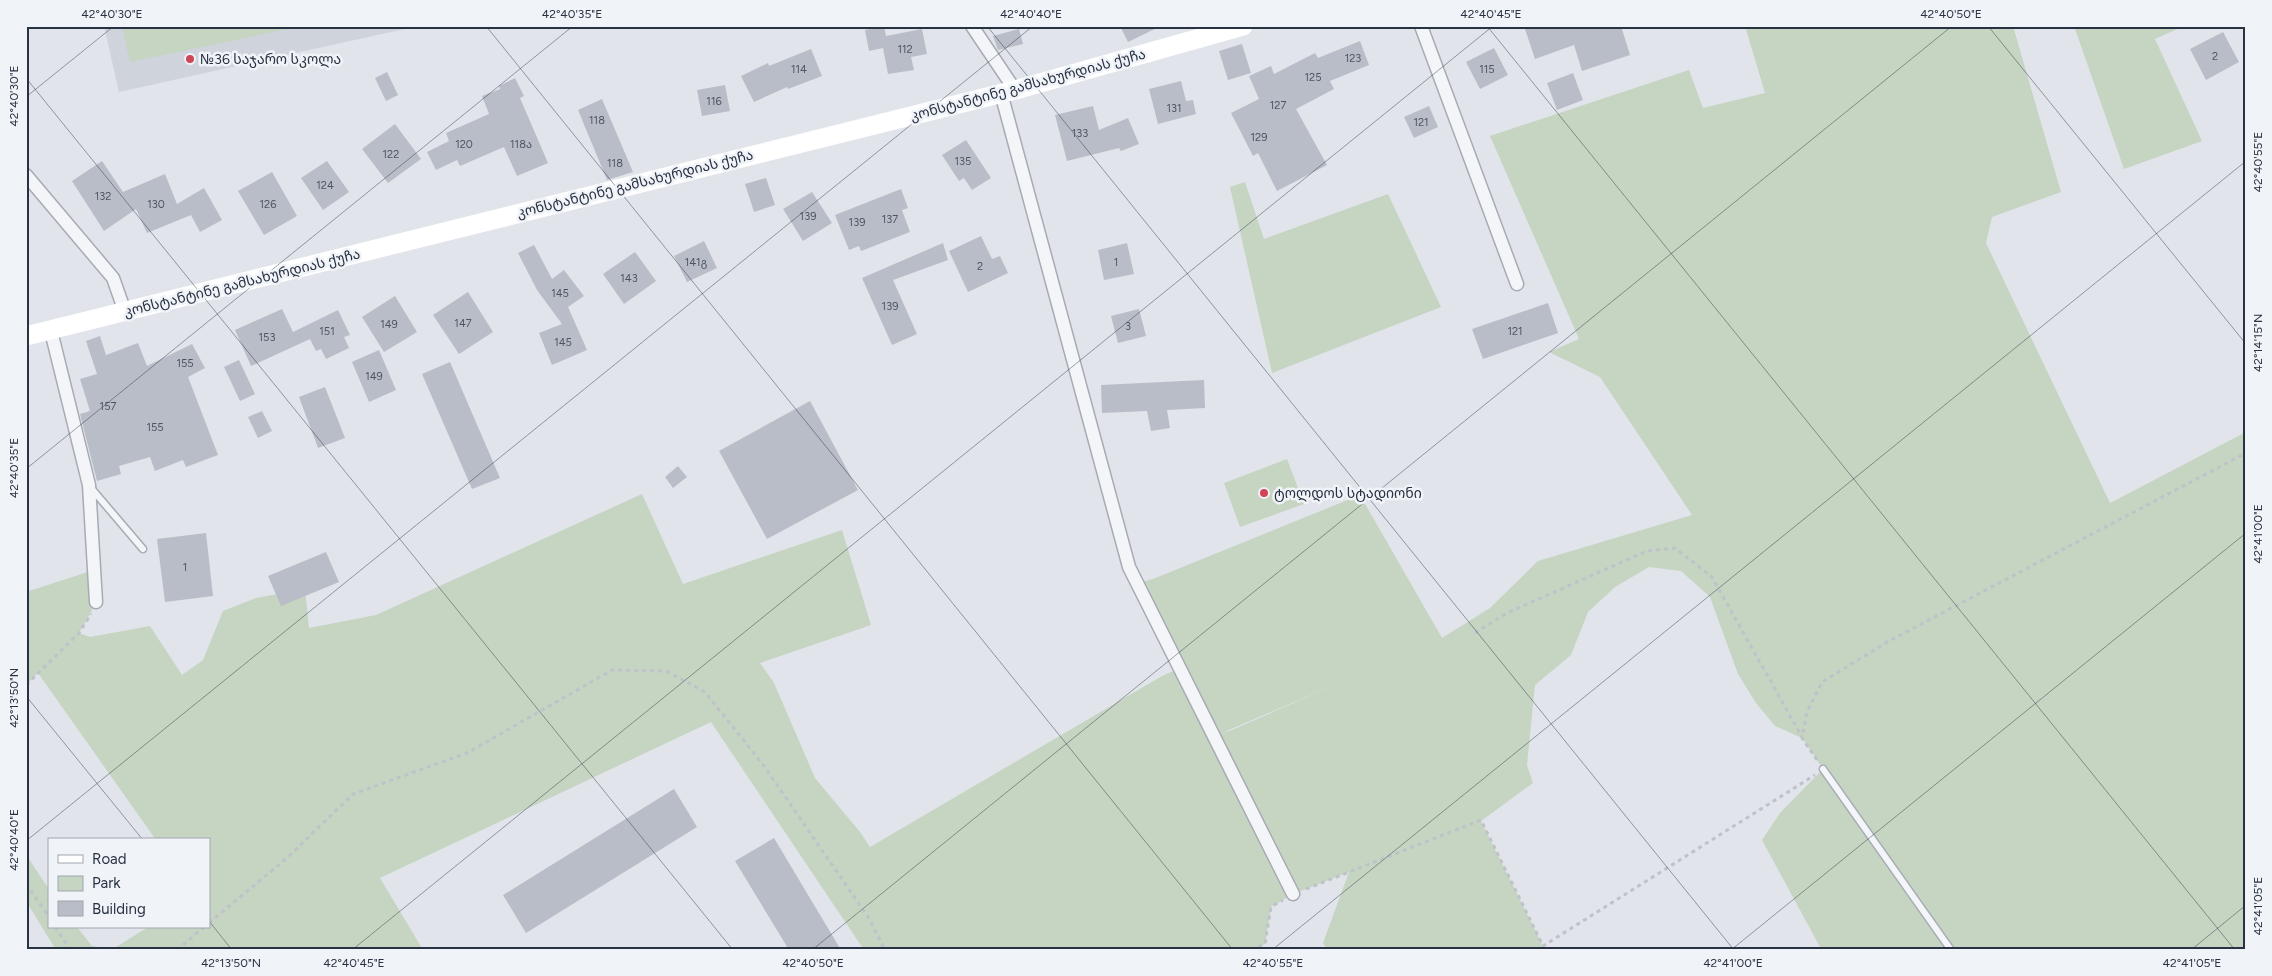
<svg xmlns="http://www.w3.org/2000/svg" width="2272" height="976" font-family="Figtree,'Noto Sans Georgian',sans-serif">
<rect width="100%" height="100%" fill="#e1e4ea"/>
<path fill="#cfd3dc" d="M104 26H418L119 92Z"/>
<path fill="#c6d4c2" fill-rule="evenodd" d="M122 26H302L130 62Z
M1745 26H2013L2061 192 1992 217 1986 243 2110 503 2246 432V950H1814L1820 947 1762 840 1780 813 1823 769 1802 738 1775 726 1756 703 1738 674 1710 597 1681 571 1649 567 1615 587 1588 612 1571 655 1535 685 1527 765 1533 783 1481 821 1543 946 1534 950H1327L1323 943 1349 872 1293 894 1271 907 1265 944 1251 950H864L711 722 380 878 423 950H56L26 901V855L49 889V927H77L92 946 113 949 148 927H209V840H156L38 673 26 685V592L94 570C96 605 97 604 79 633L90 637 150 626 182 675 203 660 223 611 256 598 305 589 309 628 376 615 642 494 683 584 842 530 871 625 760 663 774 683 815 778 860 832 870 847 1162 676 1180 668 1137 583 1153 579 1360 495 1442 638 1490 608 1538 561 1692 515 1600 377 1549 352 1579 339 1490 136 1689 70 1703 108 1765 93ZM1341 682 1232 730 1222 733Z
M2074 26H2184L2155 39 2202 141 2124 169Z
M1245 182 1264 239 1388 194 1441 307 1272 373 1230 187Z
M1287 459 1304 504 1240 527 1224 483Z"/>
<path fill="#b8bdc7" d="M884 26 886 36 922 29 927 54 911 57 914 70 888 74 883 48 869 51 865 30Z
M1120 26H1161L1128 42Z
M1524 26H1621L1630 55 1582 71 1574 45 1535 59Z
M1019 29 1023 44 998 50 993 36Z
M2223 32 2239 62 2206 80 2190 49Z
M1360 41 1369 65 1330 81 1334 89 1296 109 1327 165 1277 191 1258 153 1253 156 1231 113 1259 99 1249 76 1271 66 1274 74 1315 53 1318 58Z
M1242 44 1251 73 1228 80 1219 51Z
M1494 48 1508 75 1480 89 1466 62Z
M811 49 822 76 788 89 787 87 754 102 741 76 768 63 769 66Z
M387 72 398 95 386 101 375 78Z
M1573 73 1583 100 1557 110 1547 83Z
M515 78 524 96 520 98 548 163 517 176 504 147 460 166 457 160 436 170 427 152 449 141 446 133 489 114 482 96 500 89 499 86Z
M1181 81 1186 101 1193 100 1196 114 1158 124 1149 89Z
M725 85 730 111 702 116 697 90Z
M602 99 633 172 607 180 578 110Z
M1093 106 1099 130 1128 118 1139 144 1121 151 1119 148 1067 161 1055 115Z
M1429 106 1438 127 1414 138 1404 117Z
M395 124 421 159 388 183 362 149Z
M966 140 991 178 972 190 964 178 959 181 942 155Z
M102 161 123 192 165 174 177 204 204 188 222 220 200 232 191 215 147 233 136 209 104 231 72 181Z
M327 161 349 192 323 210 301 178Z
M272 172 297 216 264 235 238 191Z
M766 178 775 205 754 212 745 184Z
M901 189 908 208 902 210 910 232 861 251 859 246 849 250 835 215Z
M812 192 832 223 803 241 783 209Z
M981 236 992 259 1000 256 1008 273 968 292 949 251Z
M704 241 717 268 687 282 674 256Z
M943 243 948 260 893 280 917 334 892 345 862 278Z
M1127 243 1134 274 1104 280 1098 250Z
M534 245 552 279 564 270 584 296 568 307 587 350 552 365 539 333 562 324 537 290 518 253Z
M635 252 656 281 624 304 603 274Z
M468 292 493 332 459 354 433 315Z
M395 296 417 332 384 352 362 317Z
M1548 303 1558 333 1483 359 1472 329Z
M282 309 293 332 338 310 350 335 344 337 349 348 326 359 321 349 316 351 310 339 251 366 235 330Z
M1139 309 1146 336 1118 343 1111 316Z
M100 336 106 355 138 343 147 366 192 344 205 368 188 377 218 455 186 467 183 460 155 471 150 457 119 466 121 474 97 481 80 414 90 411 80 379 97 374 86 341Z
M379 350 396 390 369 402 352 362Z
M239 360 255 394 240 401 224 367Z
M450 362 500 478 472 489 422 374Z
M1204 380 1205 408 1167 410 1170 428 1151 431 1147 411 1102 413 1101 385Z
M325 387 345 438 318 448 299 397Z
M810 401 858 490 767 539 719 451Z
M262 411 272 431 258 438 248 417Z
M678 466 687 477 673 488 665 477Z
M206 533 213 596 165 602 157 539Z
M326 552 339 582 281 606 268 576Z
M674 789 697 827 526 933 503 895Z
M774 838 841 950H789L735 861Z"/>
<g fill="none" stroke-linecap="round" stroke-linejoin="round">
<defs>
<path id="lane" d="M91 488 143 549
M1823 769 1951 950"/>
<path id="street" d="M972 26 1015 90
M1421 26 1517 284
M1001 93 1129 567 1293 894
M26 175 113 278 125 312
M51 331 89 485 96 602"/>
</defs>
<use href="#lane" stroke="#a6abb4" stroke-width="9"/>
<use href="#street" stroke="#a6abb4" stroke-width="15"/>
<path stroke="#bfc2c9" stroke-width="3" stroke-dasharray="4 4" stroke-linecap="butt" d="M1475 633 1507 613 1647 551 1675 548 1712 577 1802 737
M26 685 79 633 91 614
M1817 760 1802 738 1807 712 1822 682 1889 641 2246 453
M26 884 49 917
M1306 889 1481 820 1543 946 1815 775
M209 923 287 858 353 794 467 753 612 670 666 671 705 692 764 766 868 917 885 950
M55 927 71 950
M177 950 204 927
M1251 950 1265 944 1271 907 1283 900"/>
<use href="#lane" stroke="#f4f5f8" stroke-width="6"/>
<use href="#street" stroke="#f4f5f8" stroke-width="12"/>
<path stroke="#fff" stroke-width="19" d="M26 336 1015 90 1243 26"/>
</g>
<path fill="none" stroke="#293242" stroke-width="1" stroke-opacity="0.45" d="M486 26 1233 950M987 26 1734 950M1487 26 2235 950M1988 26 2246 344M26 78 733 950M26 97 114 26M26 469 573 26M26 696 143 840M26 841 1033 26M209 921 232 950M352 950 1493 26M812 950 1952 26M1272 950 2246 161M1731 950 2246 533M2191 950 2246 905"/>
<g fill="#d04559" stroke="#f0f3f7" stroke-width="2">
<circle cx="190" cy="59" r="5"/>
<circle cx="1264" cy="493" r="5"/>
</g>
<g text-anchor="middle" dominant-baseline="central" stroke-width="5" stroke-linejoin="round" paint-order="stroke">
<g font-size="11" fill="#4d5563">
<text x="905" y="49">112</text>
<text x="2215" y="56">2</text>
<text x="1353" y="58">123</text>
<text x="799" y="69">114</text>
<text x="1487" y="69">115</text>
<text x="1313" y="77">125</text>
<text x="714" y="101">116</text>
<text x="1278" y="105">127</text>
<text x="1174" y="108">131</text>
<text x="597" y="120">118</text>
<text x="1421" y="122">121</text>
<text x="1080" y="133">133</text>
<text x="1259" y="137">129</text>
<text x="464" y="144">120</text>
<text x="521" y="144">118ა</text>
<text x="391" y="154">122</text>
<text x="963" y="161">135</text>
<text x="615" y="163">118</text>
<text x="325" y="185">124</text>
<text x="103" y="196">132</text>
<text x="156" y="204">130</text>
<text x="268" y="204">126</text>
<text x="808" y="216">139</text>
<text x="890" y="219">137</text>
<text x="857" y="222">139</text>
<text x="696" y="262">141გ</text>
<text x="1116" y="262">1</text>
<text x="980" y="266">2</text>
<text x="629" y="278">143</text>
<text x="560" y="293">145</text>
<text x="890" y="306">139</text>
<text x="463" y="323">147</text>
<text x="389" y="324">149</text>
<text x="1128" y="326">3</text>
<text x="327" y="331">151</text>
<text x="1515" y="331">121</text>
<text x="267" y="337">153</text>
<text x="563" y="342">145</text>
<text x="185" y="363">155</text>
<text x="374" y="376">149</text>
<text x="108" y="406">157</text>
<text x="155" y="427">155</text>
<text x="185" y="567">1</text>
</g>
<g font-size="14" fill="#293242" stroke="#f0f3f7" text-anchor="start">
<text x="200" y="59">№36 საჯარო სკოლა</text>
<text x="1274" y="493">ტოლდოს სტადიონი</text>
</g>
<g font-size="14" fill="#293242" stroke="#f0f3f7">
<text transform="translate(1028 85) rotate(-15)">კონსტანტინე გამსახურდიას ქუჩა</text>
<text transform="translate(635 184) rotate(-14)">კონსტანტინე გამსახურდიას ქუჩა</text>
<text transform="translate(242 283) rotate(-14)">კონსტანტინე გამსახურდიას ქუჩა</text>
</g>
</g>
<rect width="2272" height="976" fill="none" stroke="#f0f3f7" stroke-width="55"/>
<rect x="48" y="838" width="162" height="90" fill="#f0f3f7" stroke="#a0a6af"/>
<rect x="58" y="855" width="25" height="8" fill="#ffffff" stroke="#a0a6af"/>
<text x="92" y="864" font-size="15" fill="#293242">Road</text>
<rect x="58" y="876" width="25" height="15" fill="#c6d4c2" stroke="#a0a6af"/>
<text x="92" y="888" font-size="15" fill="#293242">Park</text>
<rect x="58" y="901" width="25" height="15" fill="#b8bdc7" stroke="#a0a6af"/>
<text x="92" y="914" font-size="15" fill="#293242">Building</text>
<rect x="28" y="28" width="2216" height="920" fill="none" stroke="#293242" stroke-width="2"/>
<g font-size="12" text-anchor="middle" fill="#293242">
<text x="112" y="18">42°40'30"E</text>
<text x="572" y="18">42°40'35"E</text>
<text x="1031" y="18">42°40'40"E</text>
<text x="1491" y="18">42°40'45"E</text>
<text x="1951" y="18">42°40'50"E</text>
<text transform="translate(14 96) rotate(-90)" y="4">42°40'30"E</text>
<text transform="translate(2258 162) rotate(-90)" y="4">42°40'55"E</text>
<text transform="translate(2258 343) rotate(-90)" y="4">42°14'15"N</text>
<text transform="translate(14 468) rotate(-90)" y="4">42°40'35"E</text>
<text transform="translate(2258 534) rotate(-90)" y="4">42°41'00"E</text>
<text transform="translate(14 698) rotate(-90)" y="4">42°13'50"N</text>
<text transform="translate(14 840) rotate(-90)" y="4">42°40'40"E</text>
<text transform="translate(2258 906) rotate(-90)" y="4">42°41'05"E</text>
<text x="231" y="967">42°13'50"N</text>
<text x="354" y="967">42°40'45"E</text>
<text x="813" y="967">42°40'50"E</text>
<text x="1273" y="967">42°40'55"E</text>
<text x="1733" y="967">42°41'00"E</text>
<text x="2192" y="967">42°41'05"E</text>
</g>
</svg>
